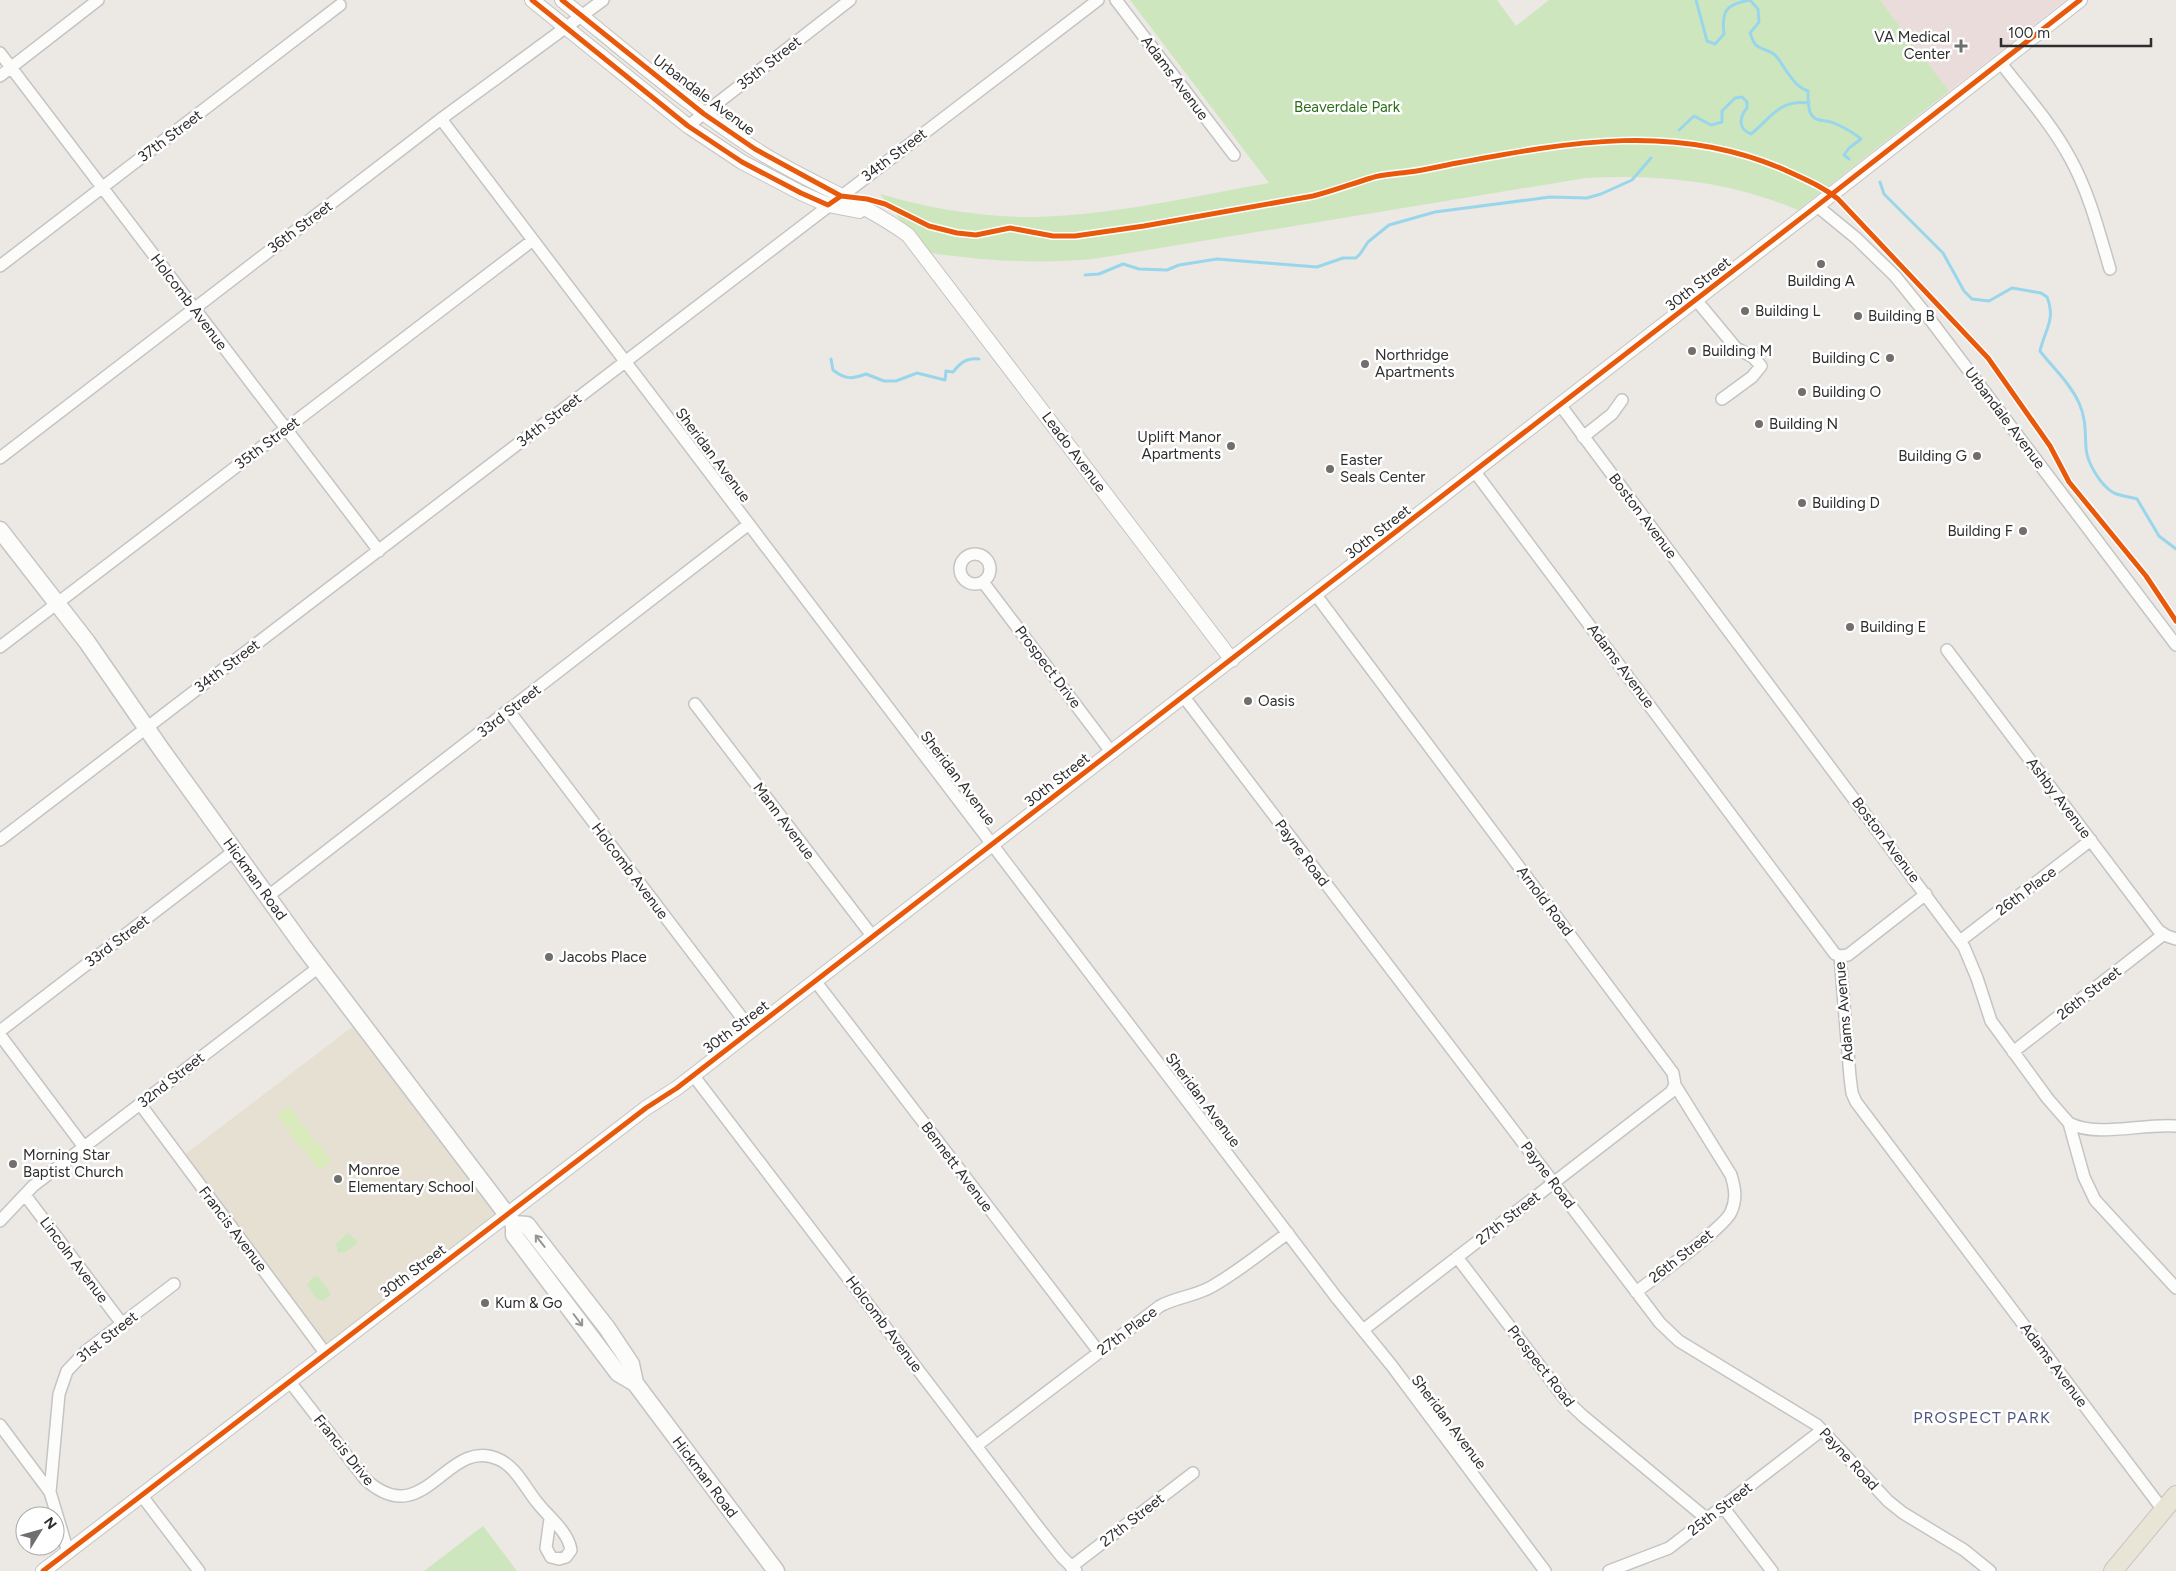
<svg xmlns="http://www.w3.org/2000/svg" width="2176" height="1571" font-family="Figtree,sans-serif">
<rect width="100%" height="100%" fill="#ece8e4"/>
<path fill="#e6e0d3" d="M360 1021 507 1215 326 1354 180 1158Z"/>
<path fill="#e9dcdb" d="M1880 0H2066L1949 91Z"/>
<path fill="#cee6be" d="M1130 0H1497L1516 26 1549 0H1880L1949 91 1798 210C1729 181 1659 174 1586 178L1093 259C1036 264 982 261 925 252L880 194C938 211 998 220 1057 216 1128 212 1199 195 1269 183Z
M347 1233 357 1240V1244L346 1252 338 1253 336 1244Z
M318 1276 331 1294 323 1301 316 1298 307 1285 312 1278Z
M483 1526 517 1571H424Z"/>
<path fill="#d9eabb" d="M289 1106 300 1121 288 1130 277 1115Z
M301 1122 315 1141 303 1150 289 1132Z
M317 1142 331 1161 319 1170 305 1151Z"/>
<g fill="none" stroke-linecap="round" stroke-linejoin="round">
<path stroke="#99d6ec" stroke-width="3" d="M1696 0 1707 41 1715 44 1724 34C1721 10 1727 4 1750 0L1758 9 1759 22 1750 33C1751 36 1753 41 1755 44 1760 50 1771 50 1776 56 1785 67 1793 86 1808 91 1808 98 1808 106 1810 112 1814 123 1825 119 1834 123 1843 127 1853 132 1861 139L1849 148 1844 155 1849 159
M1679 130 1694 116 1711 125 1722 122V111L1735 98 1742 97 1747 102V108C1739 117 1738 129 1751 134 1771 118 1779 99 1809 103
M1880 182 1884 194 1943 253 1964 291 1972 299 1989 301 2012 288 2041 293 2047 297C2056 320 2045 329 2040 351 2053 368 2070 383 2079 403 2086 418 2085 432 2086 448 2087 463 2101 486 2114 493 2121 496 2130 497 2137 499L2159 536 2176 549
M1085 275 1099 274 1123 264 1139 269 1167 270 1179 265 1217 259 1317 267 1343 258H1356L1360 254 1368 242 1389 225 1435 212 1550 197 1587 198 1601 194 1632 180 1651 158
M831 359 833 370C846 380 852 379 866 374L884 381H896L917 373 945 380 946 371 953 372C961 362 966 358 979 359"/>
<defs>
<path id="minor" d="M1116 0 1234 155
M0 53 379 551
M2000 62C2024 93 2051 123 2070 158 2089 192 2099 232 2110 269
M0 76 98 0
M441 119 1336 1297 1392 1366 1545 1571
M688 126 850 0
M1817 206 1856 238 1895 276 1929 318 2176 645
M0 266 340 5
M1697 301 1736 348 1753 357 1761 366 1752 377 1722 399
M1561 406 1964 947 1977 978 1991 1021 2048 1099 2069 1123 2084 1177 2095 1200 2176 1288
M1583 437 1612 414 1622 400
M0 458 441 119 603 0
M1475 472 1835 954 1840 956 1850 1077 1852 1093 1856 1102 2163 1510
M960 569a15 15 0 1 1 30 0a15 15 0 1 1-30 0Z
M983 582 1112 753
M1316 595 1673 1073 1675 1085 1731 1175C1735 1188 1737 1199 1731 1212 1724 1228 1654 1278 1636 1292
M0 647 533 240
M1947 650 2159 931 2167 936 2176 939
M1184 697 1660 1323 1679 1341 1817 1425 1888 1501 1903 1513 1964 1550 1990 1571
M695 704 873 937
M509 711 752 1031
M0 840 1098 0
M267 897 749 524
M1960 941 2091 840
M1840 956 1848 955 1926 894
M816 982 1099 1352
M0 1031 234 851
M0 1035 84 1147
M2013 1052 2164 934
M693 1075 1038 1527 1061 1556 1076 1571
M140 1104 326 1354
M2069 1123C2097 1138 2143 1123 2176 1126
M25 1195 123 1325
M0 1221 33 1186 319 967
M1457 1257 1565 1399 1583 1416 1707 1519
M1363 1330 1671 1092 1675 1085
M290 1382 365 1479C425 1534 446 1436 498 1459 515 1466 525 1487 536 1501 548 1517 568 1531 571 1550L566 1557 559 1559 551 1557 546 1548 550 1519
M0 1425 50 1492 68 1552
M976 1446 1160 1306C1177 1297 1195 1296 1211 1287 1238 1272 1263 1251 1288 1233
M50 1492 59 1394 67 1371 86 1351 174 1284
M142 1496 199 1571
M1723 1507 1772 1571
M1071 1567 1193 1473
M1609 1571 1669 1548 1822 1430"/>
<path id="tertiary" d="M532 0 688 126 742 162 801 193 828 205 859 211
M562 0C625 51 687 105 755 149 804 181 861 201 908 235L1232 660
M43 1571 646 1108 677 1088C1147 729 1614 365 2080 0"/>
<path id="secondary" d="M0 530 87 642 161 749 303 946 514 1224V1235L618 1373 635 1383 776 1571
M514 1224 527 1225 607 1328 631 1364 635 1383"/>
<path id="primary" d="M2113 1571 2176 1495"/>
</defs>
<use href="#minor" stroke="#c5c4c5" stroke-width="14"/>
<use href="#tertiary" stroke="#c5c4c5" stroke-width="16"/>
<use href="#secondary" stroke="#c5c4c5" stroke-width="19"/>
<use href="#primary" stroke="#c6c5c4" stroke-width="20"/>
<use href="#minor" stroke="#fcfcfb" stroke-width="11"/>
<use href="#tertiary" stroke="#fcfcfb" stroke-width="14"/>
<use href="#secondary" stroke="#fcfcfb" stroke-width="16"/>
<use href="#primary" stroke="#e8e4d6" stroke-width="18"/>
<defs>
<path id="cycleway" d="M532 0 688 126 742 162 801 193 828 205 841 196
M562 0 704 114 755 149 841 196 867 199 885 204 929 226 957 233 976 235 1010 228 1053 236H1075L1144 226 1313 196C1333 191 1351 184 1371 178 1383 174 1396 174 1409 172 1425 170 1441 166 1457 163 1569 142 1676 122 1785 170 1804 179 1822 186 1838 199L1988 358 2050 446 2069 482 2146 576 2176 621
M43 1571 646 1108 677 1088C1147 729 1614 365 2080 0"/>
</defs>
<use href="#cycleway" stroke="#fff" stroke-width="8"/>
<use href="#cycleway" stroke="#e8590c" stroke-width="5"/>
</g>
<defs><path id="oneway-shaft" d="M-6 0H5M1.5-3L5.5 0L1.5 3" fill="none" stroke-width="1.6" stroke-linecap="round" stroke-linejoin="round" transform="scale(1.25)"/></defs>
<g stroke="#959594">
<use href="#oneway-shaft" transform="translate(540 1241) rotate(-128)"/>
<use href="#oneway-shaft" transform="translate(578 1320) rotate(53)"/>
</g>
<g fill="#706f6e" stroke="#fff" stroke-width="2">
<path d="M1958.5 38.5h5v5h5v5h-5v5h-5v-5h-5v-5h5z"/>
<circle cx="1821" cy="264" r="5"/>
<circle cx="1745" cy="311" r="5"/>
<circle cx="1858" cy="316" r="5"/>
<circle cx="1692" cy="351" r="5"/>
<circle cx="1890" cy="358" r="5"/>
<circle cx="1365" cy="364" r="5"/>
<circle cx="1802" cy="392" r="5"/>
<circle cx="1759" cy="424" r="5"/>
<circle cx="1231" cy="446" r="5"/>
<circle cx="1977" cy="456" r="5"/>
<circle cx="1330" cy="469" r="5"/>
<circle cx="1802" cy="503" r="5"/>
<circle cx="2023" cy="531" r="5"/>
<circle cx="1850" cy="627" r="5"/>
<circle cx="1248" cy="701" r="5"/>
<circle cx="549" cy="957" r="5"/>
<circle cx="13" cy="1164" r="5"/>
<circle cx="338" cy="1179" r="5"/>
<circle cx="485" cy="1303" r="5"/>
</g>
<g text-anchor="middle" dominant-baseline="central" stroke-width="5" stroke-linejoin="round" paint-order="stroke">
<g font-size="15" fill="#2e2e2e" stroke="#fff" text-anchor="start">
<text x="1950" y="37" text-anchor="end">VA Medical<tspan x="1950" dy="17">Center</tspan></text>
<text x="1821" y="281" text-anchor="middle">Building A</text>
<text x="1755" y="311">Building L</text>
<text x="1868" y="316">Building B</text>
<text x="1702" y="351">Building M</text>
<text x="1375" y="355">Northridge<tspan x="1375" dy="17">Apartments</tspan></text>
<text x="1880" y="358" text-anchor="end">Building C</text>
<text x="1812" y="392">Building O</text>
<text x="1769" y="424">Building N</text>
<text x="1221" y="437" text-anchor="end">Uplift Manor<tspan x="1221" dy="17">Apartments</tspan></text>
<text x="1967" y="456" text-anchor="end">Building G</text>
<text x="1340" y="460">Easter<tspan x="1340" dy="17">Seals Center</tspan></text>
<text x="1812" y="503">Building D</text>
<text x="2013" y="531" text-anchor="end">Building F</text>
<text x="1860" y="627">Building E</text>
<text x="1258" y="701">Oasis</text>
<text x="559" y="957">Jacobs Place</text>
<text x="23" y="1155">Morning Star<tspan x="23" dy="17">Baptist Church</tspan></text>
<text x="348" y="1170">Monroe<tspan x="348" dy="17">Elementary School</tspan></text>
<text x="495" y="1303">Kum &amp; Go</text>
</g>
<g font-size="15" fill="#2e2e2e" stroke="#fff">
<text transform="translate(769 63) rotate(-38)">35th Street</text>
<text transform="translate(1175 78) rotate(53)">Adams Avenue</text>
<text transform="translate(704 95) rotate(37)">Urbandale Avenue</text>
<text transform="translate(170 136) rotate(-37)">37th Street</text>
<text transform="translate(894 155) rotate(-37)">34th Street</text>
<text transform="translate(300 227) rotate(-37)">36th Street</text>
<text transform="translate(1698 284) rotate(-38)">30th Street</text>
<text transform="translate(189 302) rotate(53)">Holcomb Avenue</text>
<text transform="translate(2005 418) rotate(53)">Urbandale Avenue</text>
<text transform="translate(549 420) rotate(-38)">34th Street</text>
<text transform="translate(267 443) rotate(-37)">35th Street</text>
<text transform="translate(1074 452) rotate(53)">Leado Avenue</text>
<text transform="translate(713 455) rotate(53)">Sheridan Avenue</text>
<text transform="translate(1643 516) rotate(53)">Boston Avenue</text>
<text transform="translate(1378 532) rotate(-38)">30th Street</text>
<text transform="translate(227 666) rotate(-37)">34th Street</text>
<text transform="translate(1621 666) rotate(53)">Adams Avenue</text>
<text transform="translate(1048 667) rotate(53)">Prospect Drive</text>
<text transform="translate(509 711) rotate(-38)">33rd Street</text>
<text transform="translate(958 778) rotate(53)">Sheridan Avenue</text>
<text transform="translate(1057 780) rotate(-38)">30th Street</text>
<text transform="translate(2059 798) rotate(53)">Ashby Avenue</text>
<text transform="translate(784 821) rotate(53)">Mann Avenue</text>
<text transform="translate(1886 840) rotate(53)">Boston Avenue</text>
<text transform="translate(1302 853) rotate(53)">Payne Road</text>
<text transform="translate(630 871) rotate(53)">Holcomb Avenue</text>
<text transform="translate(255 879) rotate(54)">Hickman Road</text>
<text transform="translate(2026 891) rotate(-37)">26th Place</text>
<text transform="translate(1545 901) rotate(53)">Arnold Road</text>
<text transform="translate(117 941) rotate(-37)">33rd Street</text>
<text transform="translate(2089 993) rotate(-38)">26th Street</text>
<text transform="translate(1844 1012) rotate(-95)">Adams Avenue</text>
<text transform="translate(736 1027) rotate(-37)">30th Street</text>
<text transform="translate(171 1080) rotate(-38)">32nd Street</text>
<text transform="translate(1203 1100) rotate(53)">Sheridan Avenue</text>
<text transform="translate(957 1167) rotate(53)">Bennett Avenue</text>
<text transform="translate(1548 1175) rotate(53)">Payne Road</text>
<text transform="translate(1508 1218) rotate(-38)">27th Street</text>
<text transform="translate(233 1229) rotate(53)">Francis Avenue</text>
<text transform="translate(1681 1256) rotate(-38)">26th Street</text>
<text transform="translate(74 1260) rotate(53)">Lincoln Avenue</text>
<text transform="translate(413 1271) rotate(-37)">30th Street</text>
<text transform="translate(884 1324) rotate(53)">Holcomb Avenue</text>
<text transform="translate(1127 1331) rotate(-37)">27th Place</text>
<text transform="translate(107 1337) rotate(-38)">31st Street</text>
<text transform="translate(2054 1365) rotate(53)">Adams Avenue</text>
<text transform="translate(1541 1366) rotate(52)">Prospect Road</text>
<text transform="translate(1449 1422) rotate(53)">Sheridan Avenue</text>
<text transform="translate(344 1450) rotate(51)">Francis Drive</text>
<text transform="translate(1849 1459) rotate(47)">Payne Road</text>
<text transform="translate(705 1477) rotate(53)">Hickman Road</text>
<text transform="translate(1720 1509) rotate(-38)">25th Street</text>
<text transform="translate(1132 1520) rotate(-38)">27th Street</text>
</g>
<g font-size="15" fill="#2c6e1b" stroke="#fff">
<text x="1347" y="107">Beaverdale Park</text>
</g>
<g font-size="16" letter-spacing="1" fill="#4d5680" stroke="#fff">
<text x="1982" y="1417">PROSPECT PARK</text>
</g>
</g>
<g transform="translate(40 1531) rotate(53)"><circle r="24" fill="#ffffff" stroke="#ababab"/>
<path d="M0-4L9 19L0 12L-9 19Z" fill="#706f6e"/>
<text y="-8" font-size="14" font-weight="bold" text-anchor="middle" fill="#2e2e2e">N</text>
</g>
<path d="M2001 38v8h150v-8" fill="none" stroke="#2e2e2e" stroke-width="2.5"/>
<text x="2008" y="38" font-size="15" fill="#2e2e2e" stroke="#ffffff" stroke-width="4" paint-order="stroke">100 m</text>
</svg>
